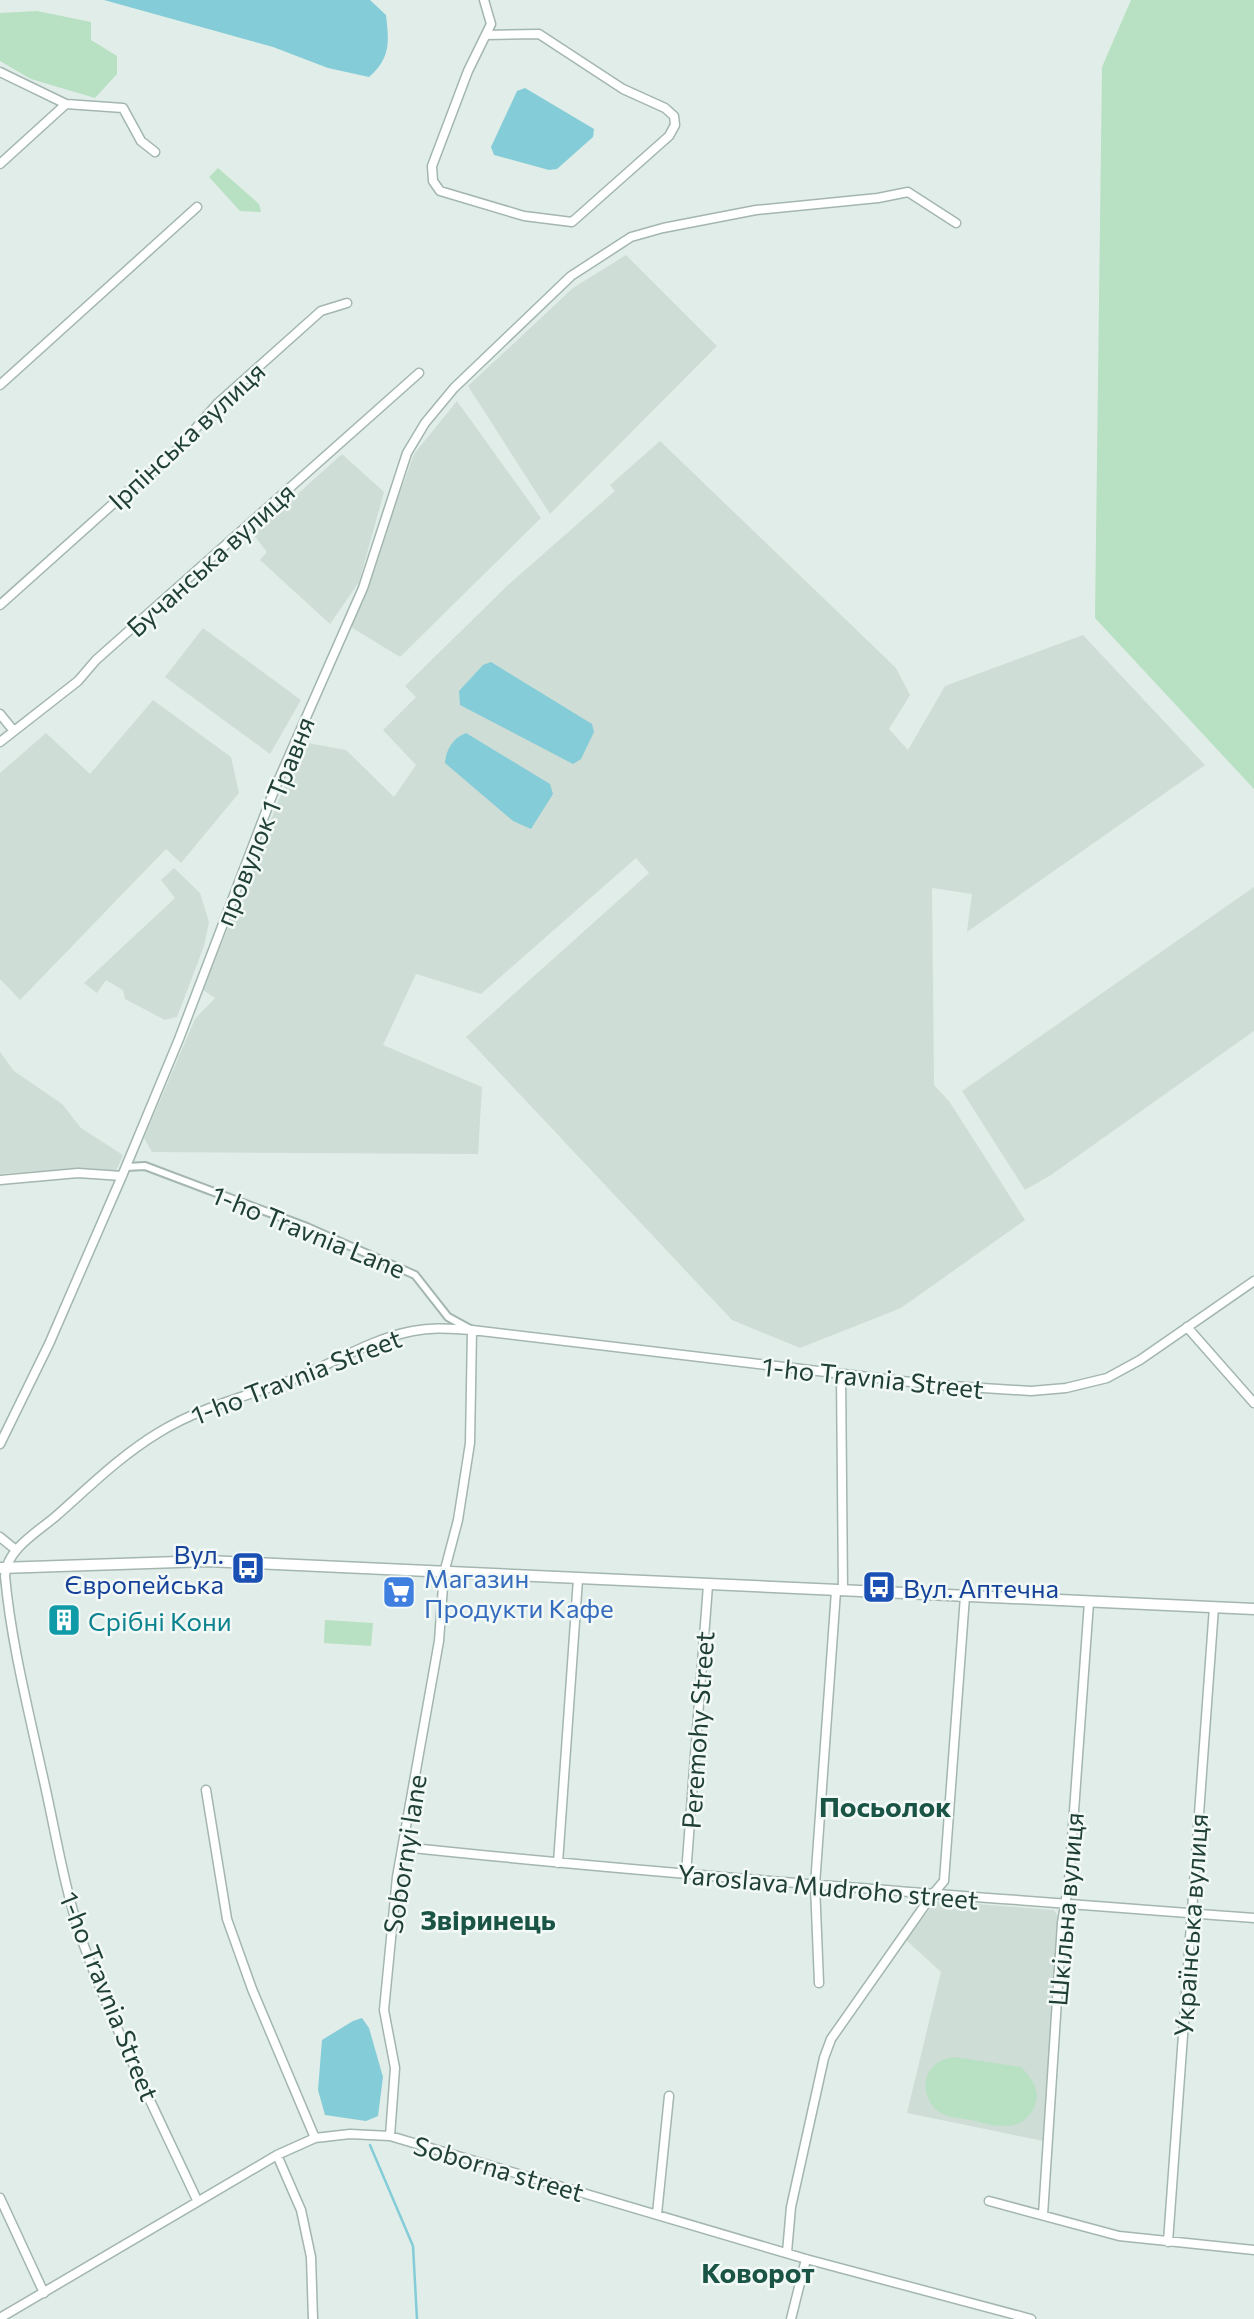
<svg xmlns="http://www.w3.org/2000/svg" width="1254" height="2319" font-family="Commissioner,sans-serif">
<rect width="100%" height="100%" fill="#e1ede8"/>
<path fill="#cfddd7" d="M626 255 717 346 550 514 468 386 573 288Z
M457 401 541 518 400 657 351 627 414 454Z
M660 441 896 668 910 695 889 729 908 750 945 686 1083 635 1205 765 967 932 972 894 932 888 934 1085 949 1101 1025 1220 901 1308 800 1348 732 1320 466 1037 649 873 636 858 481 994 416 974 383 1045 482 1087 478 1154 152 1152 144 1138 195 1019 215 998 203 990 302 742 346 750 394 797 416 765 383 730 416 697 405 686 508 585 615 491 610 485Z
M342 454 384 492 359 582 330 624 260 560 267 552 253 534Z
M203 628 301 700 270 754 165 677Z
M153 700 231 757 239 793 181 863 166 849 20 1000 0 979V773L46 733 90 774Z
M174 868 200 893 209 922 204 946 177 1017 165 1020 125 999 123 990 106 980 97 993 84 983 175 898 161 880Z
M1254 887V1031L1051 1175 1025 1190 962 1091Z
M0 1052 14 1071 62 1104 81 1128 123 1155 116 1171 79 1168 0 1174Z
M936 1901 1054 1910 1060 1919 1043 2141 907 2113 941 1972 906 1940Z"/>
<path fill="#b8e0c2" d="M1131 0H1254V789L1095 618 1102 67Z
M37 11 91 22V40L117 56V74L95 98 31 79 0 61V13Z
M218 168 259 204 261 212 240 211 209 177Z
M325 1620 373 1623 371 1646 324 1643Z
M954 2057 1021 2067C1031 2077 1041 2090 1035 2105 1023 2135 995 2126 970 2120 960 2118 947 2117 939 2112 922 2100 920 2073 939 2062 943 2059 949 2058 954 2057Z"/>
<path fill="#84ccd7" d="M104 0H370L386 15C389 42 391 58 369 77L328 68 273 47Z
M525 88 594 129 593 137 557 169 549 170 494 155 491 147 517 91Z
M491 662 592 724 594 732 581 759 573 764 460 705 459 691 483 665Z
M466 733 550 784 553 794 531 829 513 821 445 763C446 749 453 738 466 733Z
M362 2018 369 2028 383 2077 378 2116 366 2121 325 2115 318 2090 322 2040 353 2021Z"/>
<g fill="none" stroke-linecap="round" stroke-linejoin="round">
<path stroke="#84ccd7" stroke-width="2.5" d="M370 2145 413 2246 417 2319"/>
<defs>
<path id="pedestrian" d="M126 1167 145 1166 307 1227 415 1275 448 1317 470 1329"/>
<path id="minor" d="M484 0 491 24 468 71 432 166 433 181 440 191 524 216 572 222 669 136 675 125 674 116 665 108 623 89 539 34 486 35
M0 72 66 104 123 108 141 141 155 152
M0 164 66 104
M0 385 197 207
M0 605 124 494 168 460 218 403 321 311 347 303
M0 714 13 730
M0 742 78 681 96 660 419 373
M0 1180 78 1173 122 1176
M1187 1327 1254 1403
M841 1374 843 1591
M0 1444 49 1344 122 1176 179 1039 275 788 363 588 407 453 425 423 454 388 571 276 631 237 663 228 756 210 878 198 908 192 956 223
M0 1537 16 1550
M206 1790 227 1919 252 1989 315 2138
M403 1847C686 1877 970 1896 1254 1918
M558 1863 578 1579
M686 1874 708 1585
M819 1983 815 1885 836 1591
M390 2136 395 2068 384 2010 397 1877 439 1641 444 1573 458 1520 470 1443 472 1330
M277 2155 301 2210 311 2257 313 2319
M0 2198 44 2293
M197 2200C158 2116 115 2032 83 1943 63 1886 55 1827 41 1768 27 1704 11 1641 5 1576 6 1550 37 1532 55 1517 88 1488 120 1456 158 1433 196 1409 243 1397 286 1382 328 1367 369 1339 413 1331 433 1327 452 1329 472 1330L936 1385 1031 1391 1066 1388 1107 1378 1140 1360 1254 1281
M989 2201 1119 2236 1254 2250
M657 2214 669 2096
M1043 2215 1062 1923 1069 1881 1089 1602
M1168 2242 1214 1607
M787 2252 791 2207 824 2058 831 2039 932 1895 944 1881 965 1596
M0 2318 277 2155 315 2138 350 2134 390 2136 806 2259 1031 2319
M791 2319 806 2259"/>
<path id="tertiary" d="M0 1568 208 1561 1254 1609"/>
</defs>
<use href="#pedestrian" stroke="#a3b6af" stroke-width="10"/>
<use href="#minor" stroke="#a3b6af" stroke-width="11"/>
<use href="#tertiary" stroke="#a3b6af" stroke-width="13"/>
<use href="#pedestrian" stroke="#fff" stroke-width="6"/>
<use href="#minor" stroke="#fff" stroke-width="8"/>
<use href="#tertiary" stroke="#fff" stroke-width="10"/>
</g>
<defs>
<symbol id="bus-square" viewBox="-11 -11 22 22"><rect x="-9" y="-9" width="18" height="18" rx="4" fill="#1a4fb4" stroke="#f2f9f6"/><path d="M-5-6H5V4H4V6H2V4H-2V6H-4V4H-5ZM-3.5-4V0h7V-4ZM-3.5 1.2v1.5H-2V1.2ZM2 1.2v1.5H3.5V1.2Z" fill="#fff"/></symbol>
<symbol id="supermarket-square" viewBox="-11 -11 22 22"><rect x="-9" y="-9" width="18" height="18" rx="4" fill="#3f7fe0" stroke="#f2f9f6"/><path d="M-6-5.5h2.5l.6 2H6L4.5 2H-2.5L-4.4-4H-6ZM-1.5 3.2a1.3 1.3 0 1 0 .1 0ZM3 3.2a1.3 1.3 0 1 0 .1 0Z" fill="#fff"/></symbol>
<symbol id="building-square" viewBox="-11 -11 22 22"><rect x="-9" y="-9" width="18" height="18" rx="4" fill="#0f9aa8" stroke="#f2f9f6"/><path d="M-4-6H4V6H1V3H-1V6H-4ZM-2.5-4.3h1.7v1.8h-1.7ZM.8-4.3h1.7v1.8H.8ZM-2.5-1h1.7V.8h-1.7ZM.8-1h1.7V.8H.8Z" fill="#fff"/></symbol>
</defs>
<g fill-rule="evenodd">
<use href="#bus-square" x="229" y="1549" width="38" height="38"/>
<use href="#bus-square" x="860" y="1568" width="38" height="38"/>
<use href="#supermarket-square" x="380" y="1573" width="38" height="38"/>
<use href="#building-square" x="45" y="1601" width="38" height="38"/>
</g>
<g text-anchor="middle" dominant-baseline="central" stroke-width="5" stroke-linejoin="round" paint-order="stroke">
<g font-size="26" fill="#204037" stroke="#f2f9f6">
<text transform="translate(186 435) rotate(-43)">Ірпінська вулиця</text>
<text transform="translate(210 559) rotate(-42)">Бучанська вулиця</text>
<text transform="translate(264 821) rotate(-68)">провулок 1 Травня</text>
<text transform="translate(309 1231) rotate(22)">1-ho Travnia Lane</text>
<text transform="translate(296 1376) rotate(-21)">1-ho Travnia Street</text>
<text transform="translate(873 1377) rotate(6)">1-ho Travnia Street</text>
<text transform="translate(697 1730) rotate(-86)">Peremohy Street</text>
<text transform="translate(404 1854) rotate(-81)">Sobornyi lane</text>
<text transform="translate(828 1886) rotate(5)">Yaroslava Mudroho street</text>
<text transform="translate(1065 1909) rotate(-85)">Шкільна вулиця</text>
<text transform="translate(1190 1925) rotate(-86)">Українська вулиця</text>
<text transform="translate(110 1996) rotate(68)">1-ho Travnia Street</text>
<text transform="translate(499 2168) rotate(16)">Soborna street</text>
</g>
<g font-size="26" fill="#164399" stroke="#f2f9f6" text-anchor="end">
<text x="224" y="1553">Вул.<tspan x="224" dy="30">Європейська</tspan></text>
<text x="903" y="1587" text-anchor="start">Вул. Аптечна</text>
</g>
<g font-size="26" fill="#366cbe" stroke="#f2f9f6" text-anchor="start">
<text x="424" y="1577">Магазин<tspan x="424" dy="30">Продукти Кафе</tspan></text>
</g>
<g font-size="26" fill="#0d838f" stroke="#f2f9f6" text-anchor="start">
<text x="88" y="1620">Срібні Кони</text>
</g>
<g font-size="28" font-weight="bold" fill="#1a5445" stroke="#f2f9f6">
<text x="885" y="1806">Посьолок</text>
<text x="488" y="1919">Звіринець</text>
<text x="758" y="2272">Коворот</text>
</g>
</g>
</svg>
